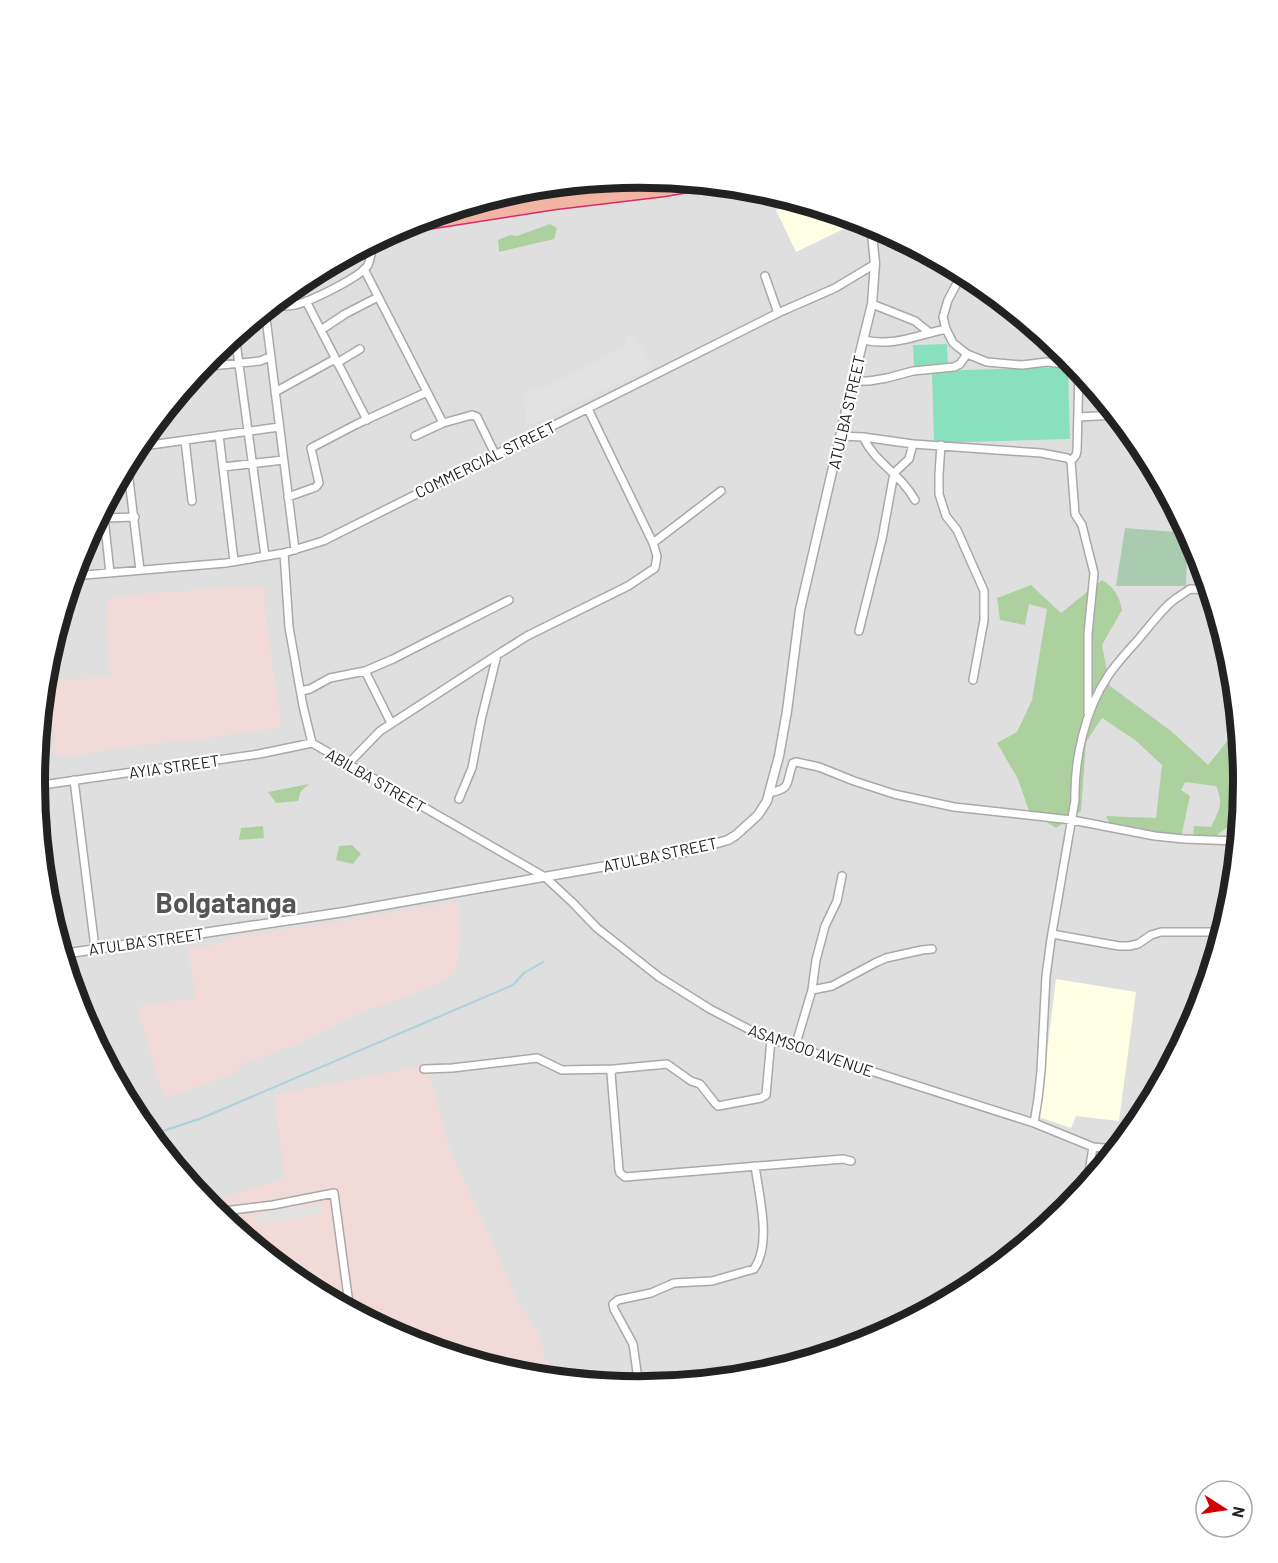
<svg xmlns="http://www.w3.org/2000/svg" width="1278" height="1563" font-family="Barlow,sans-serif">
<rect width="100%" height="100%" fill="#f2efe9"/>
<path fill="#e0dfdf" d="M36 782a603 603 0 1 1 1206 0a603 603 0 1 1-1206 0Z"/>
<path fill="#f2dad9" d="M264 586 266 626 268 632 281 724 279 728 180 742 174 741 104 750 99 752 67 757 57 755 48 681 110 677 107 601 116 597 132 595 204 589Z
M457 901 461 933 456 971 444 981 413 994 352 1016 293 1046 242 1064 232 1075 164 1098 138 1009 139 1006 196 998 188 949 211 946 236 936 326 924Z
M427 1065 450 1150 493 1243 519 1305 537 1330 548 1365 547 1377 521 1374 407 1340 303 1284 211 1209 203 1199 226 1196 285 1179 274 1095Z"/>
<path fill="#ffffe5" d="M797 201 853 218 856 223 796 252 776 210Z
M1056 979 1136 992 1119 1121 1076 1116 1071 1128 1039 1117Z"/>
<path fill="#add19e" d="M550 224 557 228 554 239 499 252 498 240 510 235 517 236Z
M1102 580C1115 588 1119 596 1122 610L1102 645 1110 686 1171 731 1208 765 1229 739 1227 700 1221 673 1228 651 1232 664 1241 760 1239 764 1235 802 1228 827 1214 837 1193 834 1194 826 1211 827C1219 810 1224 804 1216 786L1185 782 1181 790 1190 796 1181 837 1112 828 1106 816 1156 818 1162 765 1135 740 1102 718 1086 742 1081 811 1056 828 1029 811 1018 779 997 743 1017 732 1032 700 1047 609 1029 604 1025 625 1000 620 997 598 1031 585 1061 613Z
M309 784 301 791 298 801 276 803 268 792Z
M263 826 264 838 239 840 241 828Z
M352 845 361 854 353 864 336 860 339 846Z"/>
<path fill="#aacbaf" d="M1125 528 1188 533 1186 586H1116Z"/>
<path fill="#88e0be" d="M947 344 948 365 914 366 913 345Z
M1068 367 1070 439 934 443 932 371Z"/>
<path fill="#e2e2e2" d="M633 334 654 367 546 418 527 425 523 392 556 383 627 344 624 338Z
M320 1204 323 1213 256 1225 258 1215 273 1210Z"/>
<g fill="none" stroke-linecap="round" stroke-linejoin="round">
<path stroke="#aad3df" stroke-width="2" d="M511 192 548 186
M151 1135 202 1118 513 985 524 973 543 962"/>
<defs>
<path id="minor" d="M919 249 925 260
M364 269 443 423
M963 272 948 300 943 317 946 329 953 343 967 354 987 362 1022 365 1047 362 1075 365
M765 276 778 313
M306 301 367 420
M872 304 915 321 930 333
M271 305C279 306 287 307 295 305 309 302 361 277 368 265 371 258 372 249 373 242
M265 310 295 550
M321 330 345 314 378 297
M235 335 265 556
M864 340C894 347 917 335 946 329
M337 363 360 349
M201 367 260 361 270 357
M853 381H869L887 378 913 371 954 367 960 364 967 354
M275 392 335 359
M1078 417 1116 415
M219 435 234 561
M415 436 443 423 472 415 477 417 495 454
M840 436 863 437 913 444 1041 453 1067 458 1071 461 1075 514 1082 525 1094 573 1088 634V713
M863 437C876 464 900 473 915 500
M185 440 192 501
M941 445 939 474V494L946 516 957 530 984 591V620L973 680
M136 447 279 427
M1071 461 1076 455 1077 451 1079 369
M127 463 140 570
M223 467 283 460
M288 497 316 487 319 483 311 448 357 424 427 392
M103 508 110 573
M105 518 135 517
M653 543 721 491
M284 553 289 627 303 706 312 743 545 877 572 902 597 928 659 977 710 1009 756 1033 777 1041 1034 1123 1093 1147 1115 1149
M73 576 226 563 284 553 323 541 778 313 835 288 875 264
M859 631 882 539 894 473 909 459 913 444
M365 671 391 723
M301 691 310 689 330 678 365 671 393 659 509 600
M348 764 380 731 497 655 527 636 628 586 655 568 657 556 653 543 588 409
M74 780 95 948
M35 786 259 754 312 743
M769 793C793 788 785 784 793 763L796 762 819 767 854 781 894 794 954 807 1072 820 1155 836 1184 839 1238 841
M459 799 472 768 481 720 497 655
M1052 934 1119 946H1129L1138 944 1151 935 1161 932H1222
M812 990 832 986 875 963 886 958 922 950 932 949
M795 1047 812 990 816 960 825 926 837 901 842 876
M424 1069 452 1068 537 1058 562 1070 614 1069 667 1064 691 1081 700 1084 715 1103 718 1106 761 1098 766 1095 771 1039
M614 1069 611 1073 619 1170 620 1173 625 1177 843 1159 851 1161
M1034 1123 1038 1099 1041 1071 1046 976 1051 939 1075 800C1074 760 1085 710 1108 676 1116 664 1127 652 1137 641 1147 629 1157 616 1168 605 1174 599 1183 594 1190 589L1210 590
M1087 1184 1093 1147
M216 1212 273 1205 334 1193 349 1304
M639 1386 633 1344 614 1309 613 1304 618 1300 651 1293 674 1283 712 1281 754 1269C772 1244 759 1195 755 1166"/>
<path id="tertiary" d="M63 954 344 912 686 852 728 840 736 835 758 815 767 801 769 793 779 756 787 711 800 610 853 381 872 304 875 264 871 223"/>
<path id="trunk" d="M562 194 658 179
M450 210 539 197
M400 227 554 203 663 190 703 183"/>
</defs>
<use href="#minor" stroke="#a9a9a9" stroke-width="10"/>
<use href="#tertiary" stroke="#a9a9a9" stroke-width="11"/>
<use href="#trunk" stroke="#dc2a67" stroke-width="15"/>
<use href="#minor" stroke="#fff" stroke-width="7"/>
<use href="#tertiary" stroke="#fff" stroke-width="8"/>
<use href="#trunk" stroke="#f2b4a3" stroke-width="12"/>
</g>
<g text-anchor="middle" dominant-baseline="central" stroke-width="4.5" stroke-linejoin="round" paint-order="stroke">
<g font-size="16" fill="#222" stroke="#fff">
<text transform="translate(846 412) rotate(-77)">ATULBA STREET</text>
<text transform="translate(485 459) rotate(-26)">COMMERCIAL STREET</text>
<text transform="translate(174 766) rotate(-8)">AYIA STREET</text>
<text transform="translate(376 780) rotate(30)">ABILBA STREET</text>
<text transform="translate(660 854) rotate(-12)">ATULBA STREET</text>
<text transform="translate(146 941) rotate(-8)">ATULBA STREET</text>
<text transform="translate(811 1050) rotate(19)">ASAMSOO AVENUE</text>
</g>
<g font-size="28" font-weight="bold" fill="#555" stroke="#fff">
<text x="226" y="902">Bolgatanga</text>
</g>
</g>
<path d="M0 0H1278V1563H0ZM45 782a594 594 0 1 1 1188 0a594 594 0 1 1-1188 0Z" fill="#fff" fill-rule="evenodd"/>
<path fill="none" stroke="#222" stroke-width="8" d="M45 782a594 594 0 1 1 1188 0a594 594 0 1 1-1188 0Z"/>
<g transform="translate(1224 1509) rotate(102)"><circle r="28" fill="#ffffff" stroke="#a7a7a7" stroke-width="1.5"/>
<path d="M0-4.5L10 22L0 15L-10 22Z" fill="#d40000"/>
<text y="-9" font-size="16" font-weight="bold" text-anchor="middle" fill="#222222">N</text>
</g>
</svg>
